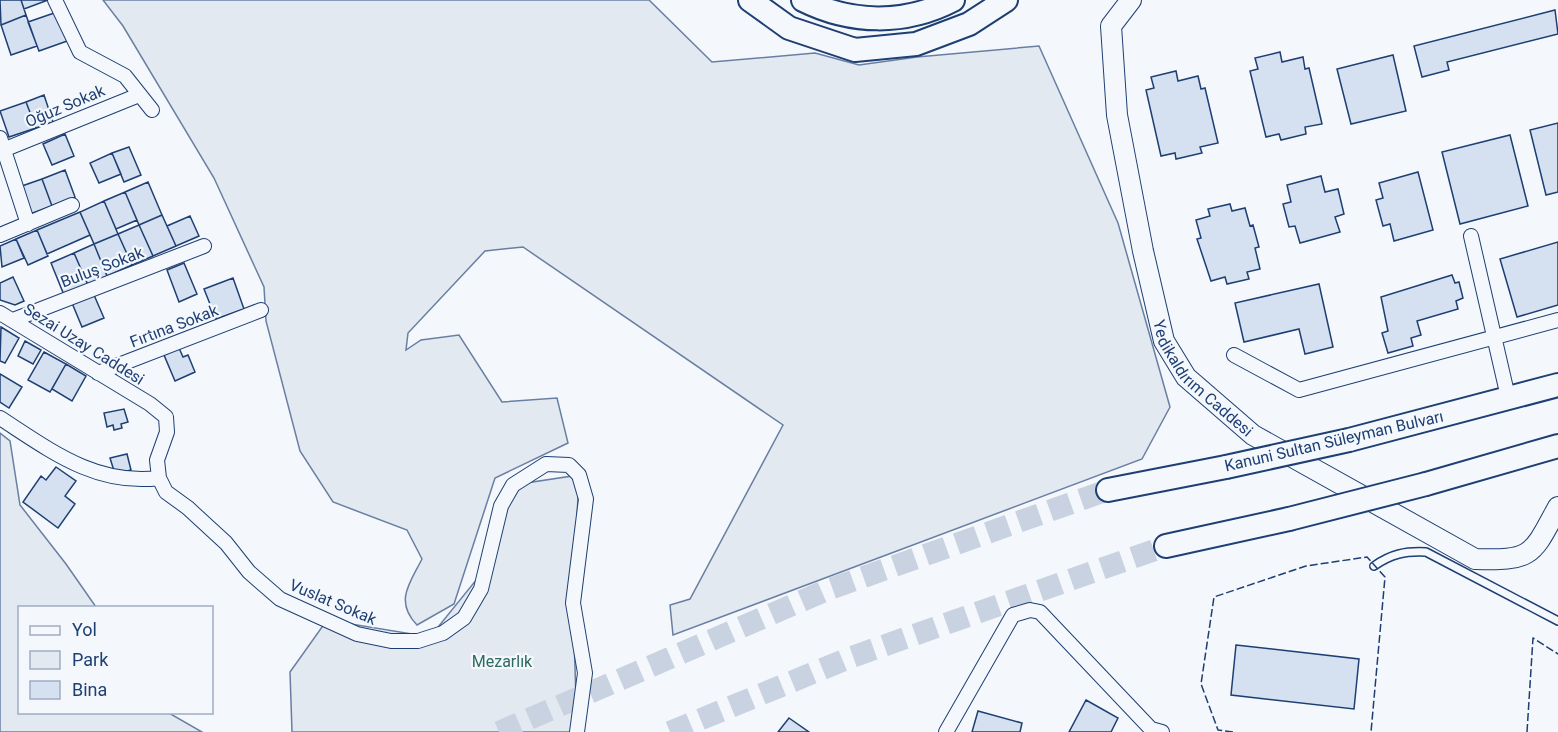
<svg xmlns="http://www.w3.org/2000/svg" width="1558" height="732" font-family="Roboto,sans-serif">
<rect width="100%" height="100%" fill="#f4f7fb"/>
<path fill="#e3e9f0" stroke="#687fa3" stroke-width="1.5" d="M103 0H649L712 62 815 53 859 65 917 57 1039 46 1118 223 1170 407 1142 459 673 635 670 605 690 599 783 425 523 247 485 251 408 333 406 350 421 340 459 335 502 402 557 398 568 443 495 478 454 604 417 625C394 601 410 583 422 559L407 530 333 502 300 451 266 321 264 287 214 178 123 26Z
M0 433 10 441 20 505 66 564 96 607 20 608V712L169 713 202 732H0Z
M579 475 573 603 577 732H292L290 672 327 620 430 637 486 568 513 485Z"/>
<path fill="#d5e0f0" stroke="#1d3f73" stroke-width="1.5" d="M0 0H21L26 15 1 25Z
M21 0H48L24 9Z
M1555 10 1558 34 1447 62 1449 70 1422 77 1414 46Z
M60 11 70 40 39 51 28 22Z
M26 15 37 46 11 55 1 25Z
M1280 52 1282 62 1303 57 1305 69 1309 68 1322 124 1305 127 1306 134 1281 140 1279 134 1266 137 1250 71 1258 69 1255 58Z
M1393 55 1406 111 1351 124 1337 69Z
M1176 71 1178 81 1198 76 1201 89 1205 88 1218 143 1200 147 1202 153 1176 159 1175 153 1161 156 1146 90 1154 88 1151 77Z
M44 95 53 122 36 128 26 102Z
M26 102 36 128 9 137 0 111Z
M1558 123V192L1546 195 1530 130Z
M65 134 74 156 52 165 43 144Z
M1510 135 1528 206 1460 224 1442 152Z
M129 147 141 175 124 182 112 153Z
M112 153 121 174 99 183 90 163Z
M65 170 75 197 52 206 42 179Z
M1418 172 1433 230 1394 241 1390 224 1383 226 1376 200 1383 198 1379 183Z
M1321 176 1325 192 1338 189 1344 214 1335 217 1340 232 1300 243 1295 226 1289 227 1283 204 1291 202 1287 185Z
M42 179 52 206 30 214 19 187Z
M148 182 162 215 139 225 125 192Z
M125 192 137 220 116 229 104 201Z
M104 201 118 234 94 244 80 212Z
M1230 204 1232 211 1245 208 1250 226 1253 225 1259 247 1255 248 1260 269 1247 272 1249 279 1227 284 1225 277 1211 281 1197 239 1201 238 1196 220 1210 216 1208 209Z
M80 212 90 235 47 254 37 230Z
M162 215 176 246 153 256 139 225Z
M190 216 199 236 176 246 167 226Z
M139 225 153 256 132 265 118 234Z
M37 230 48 256 28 265 16 239Z
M118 234 132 265 107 276 94 244Z
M16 239 24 258 2 267 0 246Z
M1558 242V305L1517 317 1500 259Z
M94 244 107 276 88 285 74 253Z
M74 253 88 285 64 295 51 263Z
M184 263 197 294 179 302 167 270Z
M1452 275 1455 283 1459 282 1463 298 1456 301 1458 309 1417 321 1421 335 1411 338 1413 346 1388 353 1382 333 1388 331 1381 297Z
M13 277 24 301 15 305 0 300V283Z
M233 278 244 309 216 319 204 289Z
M1319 284 1333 347 1305 354 1299 329 1244 342 1235 303Z
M94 295 104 318 82 327 72 303Z
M1 327 19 338 5 363 0 361Z
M25 341 41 350 33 364 18 356Z
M179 348 183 357 188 355 195 372 175 381 164 355Z
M44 352 66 364 50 392 28 380Z
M66 364 86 376 72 401 52 389Z
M0 374 22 387 9 408 0 402Z
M124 409 128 422 121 424 122 428 114 430 113 425 107 427 104 413Z
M127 454 131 470 115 474 110 458Z
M56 467 76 481 65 496 75 504 58 528 23 502 41 476 46 480Z
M1236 645 1359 659 1354 709 1231 695Z
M1086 700 1118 718 1111 732H1069Z
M978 711 1022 723 1020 732H972Z
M789 718 809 732H778Z"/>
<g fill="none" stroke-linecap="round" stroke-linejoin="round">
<path stroke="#c9d2e0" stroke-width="22" stroke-dasharray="22 11" stroke-linecap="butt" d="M499 732 827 590 1108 490
M670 732 849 658 1166 546"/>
<defs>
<path id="lane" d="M1374 566C1391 554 1405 551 1426 552L1558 621"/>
<path id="street" d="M55 0 80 52 125 76 152 110
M0 138 28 224
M3 150 139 95
M0 235 72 205
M1471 236 1508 397
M0 313 150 404 166 417 167 432 157 460 159 478 166 492 188 508 226 543 249 572 280 599 357 634 391 641H418L443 633 464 618 481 589 501 506 513 485 546 464 569 465 579 475 586 499 573 603 585 673 577 732
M13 320 204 246
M1234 355 1299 390 1558 320
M98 373 261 310
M0 418C51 451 96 486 159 478
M946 732 1013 615 1030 610 1040 612 1151 729 1162 732"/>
<g id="secondary">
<path id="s1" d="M1131 0 1111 26 1117 115 1143 251 1164 341 1186 377 1253 435 1475 559C1533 561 1532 555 1558 507"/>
</g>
<path id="primary" d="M750 0 789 28 855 50 916 44 969 24 1006 0
M803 0C851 24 905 25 953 0
M1349 440 1558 385
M1426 484 1558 446
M1108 490 1226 467
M1166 546 1289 519"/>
</defs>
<use href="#lane" stroke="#1d3f73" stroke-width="10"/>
<use href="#street" stroke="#1d3f73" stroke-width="16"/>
<use href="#secondary" stroke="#1d3f73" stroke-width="22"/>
<use href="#primary" stroke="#1d3f73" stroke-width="26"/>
<use href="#lane" stroke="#f4f7fb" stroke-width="7"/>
<use href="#street" stroke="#f4f7fb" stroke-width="14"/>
<use href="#secondary" stroke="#f4f7fb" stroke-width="20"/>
<use href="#primary" stroke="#f4f7fb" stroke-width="22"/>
<defs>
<path id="primary-bridge" d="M1226 467 1349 440
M1289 519 1426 484"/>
</defs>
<use href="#primary-bridge" stroke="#1d3f73" stroke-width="26" stroke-linecap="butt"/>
<use href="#primary-bridge" stroke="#f4f7fb" stroke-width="22"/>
<path stroke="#1d3f73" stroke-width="1.5" stroke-dasharray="8 3" stroke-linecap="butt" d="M1233 732 1218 730 1201 684 1214 597 1306 566 1367 557 1385 577 1371 732
M1527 732 1533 638 1558 654"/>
</g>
<g text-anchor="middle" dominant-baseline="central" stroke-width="4.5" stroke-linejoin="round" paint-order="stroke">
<g font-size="16" fill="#1d3f73" stroke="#f4f7fb">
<text transform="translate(65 106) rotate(-23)">Oğuz Sokak</text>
<text transform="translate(102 267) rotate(-21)">Buluş Sokak</text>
<text transform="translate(174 326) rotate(-21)">Fırtına Sokak</text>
<text transform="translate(84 344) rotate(32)">Sezai Uzay Caddesi</text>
<text stroke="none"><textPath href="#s1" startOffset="406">Yedikaldırım Caddesi</textPath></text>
<text transform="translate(1334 441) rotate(-13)">Kanuni Sultan Süleyman Bulvarı</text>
<text transform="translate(333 602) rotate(23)">Vuslat Sokak</text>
</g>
<g font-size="16" fill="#2c6c60" stroke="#f4f7fb">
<text x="502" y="661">Mezarlık</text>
</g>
</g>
<rect x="18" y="606" width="195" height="108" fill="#f4f7fb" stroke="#9eadc5" stroke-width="1.5"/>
<rect x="30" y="626" width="30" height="9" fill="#f4f7fb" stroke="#9eadc5" stroke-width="1.5"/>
<text x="72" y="636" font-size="18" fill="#1d3f73">Yol</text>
<rect x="30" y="651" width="30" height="18" fill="#e3e9f0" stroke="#9eadc5" stroke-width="1.5"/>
<text x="72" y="666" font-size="18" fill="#1d3f73">Park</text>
<rect x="30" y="681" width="30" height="18" fill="#d5e0f0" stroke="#9eadc5" stroke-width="1.5"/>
<text x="72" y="696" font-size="18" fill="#1d3f73">Bina</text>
</svg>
